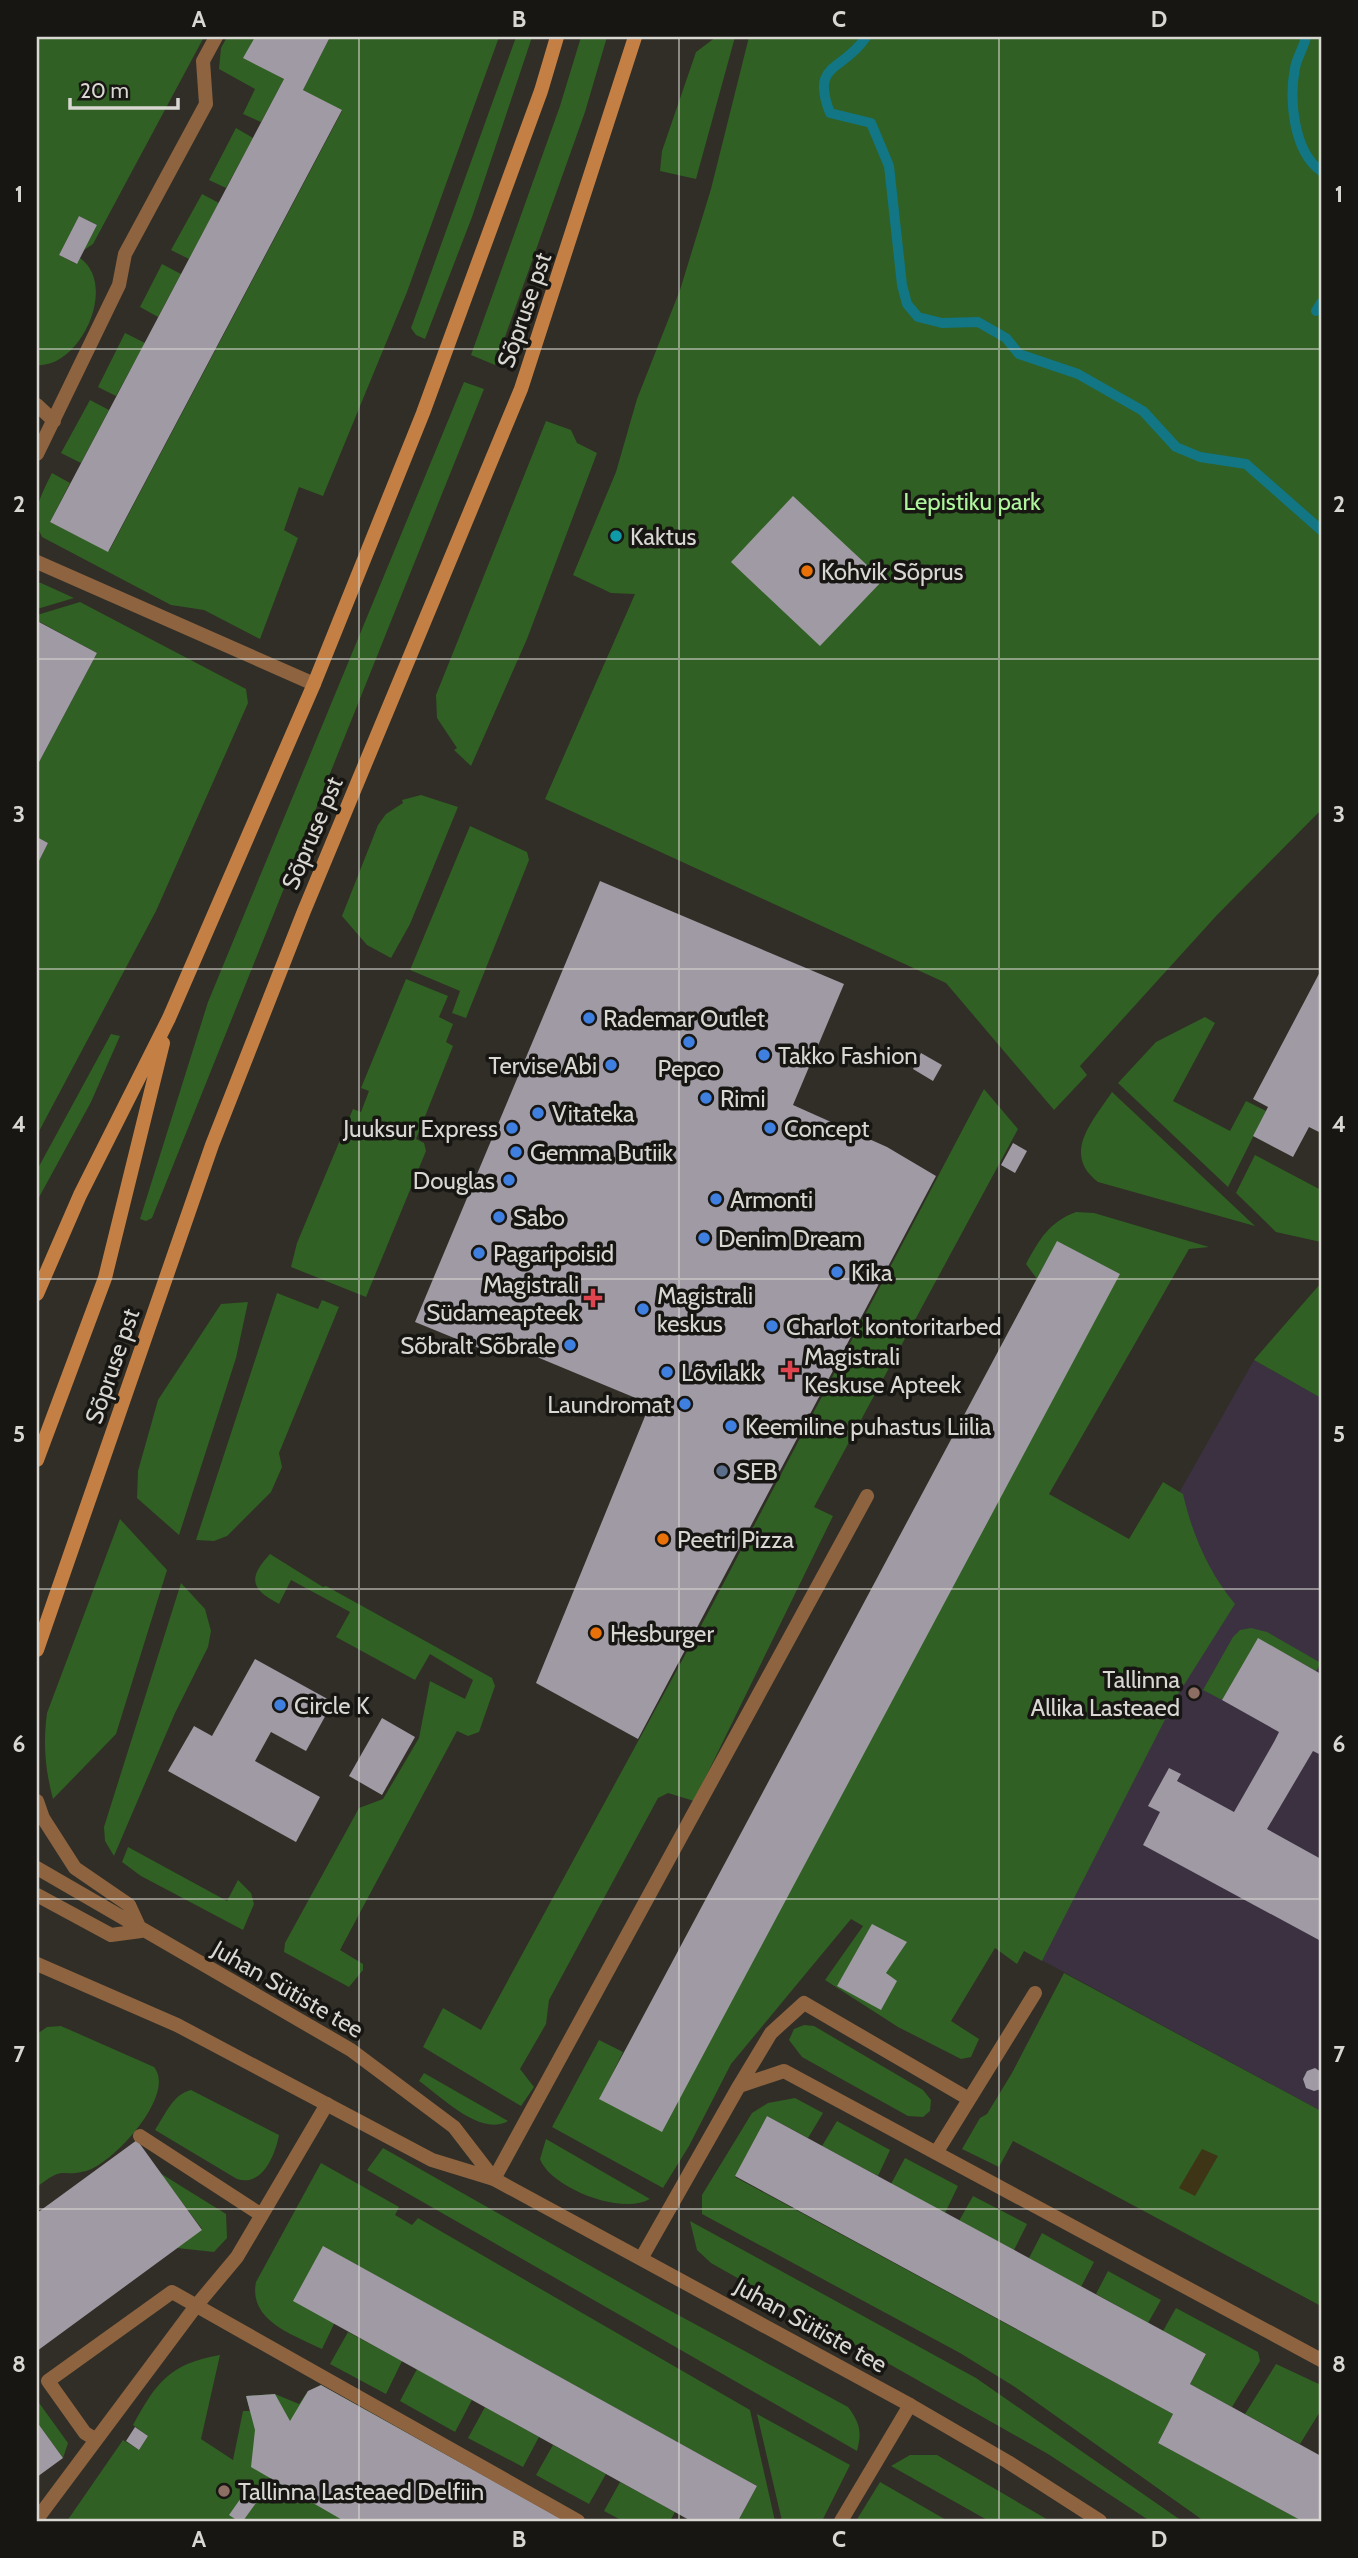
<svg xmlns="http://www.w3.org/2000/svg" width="1358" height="2558" font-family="Cabin,sans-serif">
<rect width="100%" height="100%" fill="#302e26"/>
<path fill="#3b3141" d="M1254 1360 1321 1398V2111L945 1908Z"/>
<path fill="#306023" d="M37 37H204L93 244 84 250 97 225 79 216 59 255 76 264 80 258C119 286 79 369 37 365Z
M227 37H255L244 58 284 79 261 122 243 114 255 89 219 69 221 48Z
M330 37H499L407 292 323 496 299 487 284 530 298 538 260 639 204 610 171 605 42 537C30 514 41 495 52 473L70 483 50 522 109 551 342 111 303 90Z
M516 37H532L472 217 425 339 416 335 411 328Z
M581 37H607L585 112 495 365 471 355 560 106Z
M716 37H735L696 179 660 171 662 151 696 52Z
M749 37H1321V810L1217 915 1080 1066 1087 1075 1054 1110 946 983 545 799 635 594 611 593 573 575 616 472 637 399 680 290 711 189Z
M236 128 253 138 226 188 209 180Z
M202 194 219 203 189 259 171 250Z
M162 264 181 274 158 317 140 307Z
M125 333 145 343 116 396 98 387Z
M464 382 484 389 152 1218 146 1221 140 1219 208 1002Z
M90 400 109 410 81 463 61 453Z
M546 421 571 430 577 443 597 453 527 639 471 766 454 750 457 748 437 718 436 695Z
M37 583H41L74 598 37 609Z
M80 602 246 689 248 703 156 911 37 1135V865L48 843 37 837V766L97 653 40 622 37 626V615Z
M421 795 458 807 410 924 391 958 367 945 342 916 378 825 386 814 403 803 402 800Z
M470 826 527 852 529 860 466 1018 452 1013 460 991 410 970Z
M406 979 448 996 439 1017 453 1024 446 1042 453 1046 416 1139 424 1143 426 1151 366 1297 291 1267 297 1243 353 1109 361 1112 369 1091 361 1088Z
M1205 1017 1215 1023 1173 1101 1230 1131 1246 1101 1266 1111 1228 1187 1118 1083 1156 1042Z
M111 1034 120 1036 91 1102 37 1201V1170Z
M984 1089 1018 1129 814 1507 833 1516 694 1801 668 1793 658 1798 549 2000 546 2024 520 2069 534 2087 521 2106 423 2047 443 2008 481 2030 710 1609Z
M1112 1092 1255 1226 1098 1182C1061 1154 1093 1121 1112 1092Z
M1255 1155 1321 1190V1242L1276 1232 1236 1193Z
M1076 1212 1094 1213 1209 1247 1189 1249 1049 1494 1129 1539 1163 1482 1183 1494C1192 1534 1209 1573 1235 1604L1177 1696 1042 1961 1024 1951 1017 1964 995 1948 951 2021 979 2039 971 2057 961 2059 898 2027 825 1980 863 1926 851 1919 731 2064 689 2146 663 2188 552 2127 599 2040 623 2052 600 2099 1037 1279 1026 1264C1039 1240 1049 1222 1076 1212Z
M1321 1283V1398L1254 1360Z
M277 1293 318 1309 322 1300 339 1307 279 1453 282 1467 271 1492 227 1536 214 1541 196 1540Z
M248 1302 236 1358 179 1535 137 1498 138 1471 158 1400 221 1304Z
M120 1519 167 1570 116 1734 53 1799C45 1769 43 1744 47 1713Z
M270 1554 323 1587 326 1586 492 1678 495 1686 479 1732 468 1736 457 1731 340 1950 363 1964V1970L349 1987 284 1952 285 1943 359 1808 383 1799 419 1738 430 1681 465 1699 473 1680 430 1654 415 1680 336 1637 350 1612 291 1580 279 1604C250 1589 248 1578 270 1554Z
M181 1583 205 1609 211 1631 208 1647 175 1713 114 1856 105 1841 104 1827Z
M1251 1628 1267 1632 1321 1663 1316 1671 1258 1639 1222 1700 1203 1690 1233 1637 1240 1630Z
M128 1847 227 1901 238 1880 251 1893 254 1904 243 1930 141 1876 122 1862Z
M1064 1973 1321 2111V2306L1013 2141 999 2167 962 2149 980 2118 987 2114 1012 2073Z
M804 2025 814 2026 923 2090 931 2100 930 2111 923 2117 908 2116 802 2057 789 2040 794 2029Z
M61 2026 154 2067C177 2094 113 2164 86 2171 59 2178 66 2164 37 2187V2034L47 2027Z
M424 2073 508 2121C480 2137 441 2096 419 2081Z
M191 2090 279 2135C275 2156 262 2187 237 2179L155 2130C165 2115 173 2094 191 2090Z
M795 2098 823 2113 808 2138 767 2116 735 2177 1173 2414 1158 2443 1302 2521H1204L1015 2387 960 2353 702 2214V2195L752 2113 768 2103Z
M837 2121 890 2150 878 2176 822 2146Z
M546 2139 650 2199C621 2216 550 2187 540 2159Z
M383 2148 656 2303 848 2407C860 2423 862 2432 857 2451L367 2170Z
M905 2158 958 2186 945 2213 891 2184Z
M321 2163 399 2207 395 2215 412 2225 418 2218 750 2410 775 2521H738L757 2486 324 2247 334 2324 322 2349C294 2335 248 2321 256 2282Z
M160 2173 226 2214 227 2238 214 2252 177 2248 202 2229Z
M973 2196 1027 2224 1014 2250 959 2221Z
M690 2221 976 2378 1182 2521H1150L1048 2454 711 2263 697 2250Z
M1042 2233 1094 2262 1081 2287 1029 2258Z
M1108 2271 1161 2300 1148 2323 1096 2294Z
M1176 2308 1258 2352 1260 2361 1232 2407 1190 2384 1206 2354 1163 2331Z
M348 2332 402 2361 386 2394 330 2364Z
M220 2355 201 2439 233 2460 243 2411H250L246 2396 275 2394 299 2404 308 2391 321 2385 565 2521H67L123 2440 139 2450 148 2436 133 2425C157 2381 170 2364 220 2355Z
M1276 2364 1321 2385V2410L1300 2444 1245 2414Z
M417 2369 472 2400 455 2432 400 2401Z
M37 2400 68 2443 63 2458 37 2422Z
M485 2407 539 2437 523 2467 468 2438Z
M757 2414 850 2465 822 2521H782Z
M553 2445 606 2474 589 2504 536 2475Z
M910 2455H937L1050 2521H989L891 2466Z
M620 2482 675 2512 670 2521H623L604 2511Z
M880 2482 948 2521H856Z"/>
<path fill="#3d3515" d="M1202 2149 1218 2156 1195 2196 1179 2188Z"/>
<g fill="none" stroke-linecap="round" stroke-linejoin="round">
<path stroke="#127684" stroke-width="10" d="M866 37C843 72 810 62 830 113L871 123 889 166 902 285 907 304 918 317 942 323 978 322 1006 338 1019 354 1078 374 1143 411 1176 447 1200 457 1246 464 1321 530
M1306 37C1304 47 1297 57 1295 68 1289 99 1293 151 1321 171
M1316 311 1321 303"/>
</g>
<path fill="#9f9aa3" d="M255 37H330L303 90 342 110 108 552 50 522 284 79 243 58Z
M79 216 97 225 77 264 59 255Z
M793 496 883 580 820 646 731 562Z
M39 622 97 653 37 766V626Z
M37 837 48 843 37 865Z
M600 881 844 984 793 1105 887 1147 936 1176 638 1739 536 1683 650 1404 491 1338 486 1351 415 1322Z
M1321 970V1133L1309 1127 1293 1157 1253 1136 1268 1107 1253 1099Z
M921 1053 942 1065 933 1081 913 1069Z
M1013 1143 1027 1151 1015 1173 1001 1165Z
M1057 1241 1120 1274 662 2132 599 2099Z
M1258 1638 1321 1674V1755L1313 1751 1267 1829 1321 1859 1319 1940 1143 1845 1160 1812 1148 1806 1169 1768 1181 1774 1177 1781 1234 1812 1274 1742 1279 1732 1222 1700Z
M255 1659 333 1702 306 1751 271 1732 255 1761 320 1797 296 1842 168 1771 194 1726 212 1736Z
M382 1718 415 1737 382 1795 349 1776Z
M872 1924 907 1942 886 1973 897 1981 881 2010 837 1986Z
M1315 2068 1321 2072V2089L1314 2091 1306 2088 1303 2079 1307 2071Z
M767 2116 1206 2354 1190 2384 1321 2456V2521H1302L1158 2443 1173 2414 735 2176Z
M137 2140 202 2230 37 2351V2213Z
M323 2246 757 2486 738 2521H691L293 2301Z
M321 2385 565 2521H344L251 2467 255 2430 246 2396 275 2394 290 2421 308 2391Z
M37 2422 63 2458 37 2477Z
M135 2427 148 2436 139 2450 126 2441Z
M243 2495 256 2503 243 2521H238L229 2515Z"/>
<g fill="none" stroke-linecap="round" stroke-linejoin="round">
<path stroke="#8e6340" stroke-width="14" d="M37 405 54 421
M37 454 119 285 125 254 206 104 203 61 216 37
M37 562 314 684
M739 2086 771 2033 804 2003 969 2099
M140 2136 260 2214
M936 2153 1035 1993
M494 2179 867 1496
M642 2257 739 2086 784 2071 1321 2360
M95 2439 85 2433 48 2381 172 2292 578 2521
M37 2519 196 2306 237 2257 327 2104
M841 2521 910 2405"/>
<path stroke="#8e6340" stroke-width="14" d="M37 1801 43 1818 75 1868 129 1905 141 1931
M37 1868 351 2050 454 2127 494 2179
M37 1895 111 1935 141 1931
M37 1964 177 2025 432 2160 494 2179 910 2405 1008 2462 1100 2521"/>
<path stroke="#c47f45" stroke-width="14" d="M37 1294 80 1195 169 1018 314 684 423 413 541 91 557 37
M37 1460 105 1278 163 1043
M37 1650 212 1145 304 911 521 389 635 37"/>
</g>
<path fill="none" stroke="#d8d7d2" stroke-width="2" stroke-opacity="0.55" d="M359 37V2521M679 37V2521M999 37V2521M37 349H1321M37 659H1321M37 969H1321M37 1279H1321M37 1589H1321M37 1899H1321M37 2209H1321"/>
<circle fill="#0f9aa8" stroke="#171613" stroke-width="2.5" cx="616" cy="536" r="7"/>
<g fill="#e8710a" stroke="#171613" stroke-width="2.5">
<circle cx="807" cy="571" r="7"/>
<circle cx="663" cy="1539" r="7"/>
<circle cx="596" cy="1633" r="7"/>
</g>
<g fill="#3f7fe0" stroke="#171613" stroke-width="2.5">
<circle cx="589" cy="1018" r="7"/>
<circle cx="689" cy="1042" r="7"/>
<circle cx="764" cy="1055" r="7"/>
<circle cx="611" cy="1065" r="7"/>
<circle cx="706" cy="1098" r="7"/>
<circle cx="538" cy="1113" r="7"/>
<circle cx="512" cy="1128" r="7"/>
<circle cx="770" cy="1128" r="7"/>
<circle cx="516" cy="1152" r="7"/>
<circle cx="509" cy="1180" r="7"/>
<circle cx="716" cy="1199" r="7"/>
<circle cx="499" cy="1217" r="7"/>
<circle cx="704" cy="1238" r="7"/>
<circle cx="479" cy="1253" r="7"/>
<circle cx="837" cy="1272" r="7"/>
<circle cx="643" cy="1309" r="7"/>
<circle cx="772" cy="1326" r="7"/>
<circle cx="570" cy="1345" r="7"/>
<circle cx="667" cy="1372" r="7"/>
<circle cx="685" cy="1404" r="7"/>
<circle cx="731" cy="1426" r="7"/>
<circle cx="280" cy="1705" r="7"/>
</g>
<g fill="#e0444e" stroke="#171613" stroke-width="2.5">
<path d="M589.5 1287.5h7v7h7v7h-7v7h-7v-7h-7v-7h7z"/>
<path d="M786.5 1359.5h7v7h7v7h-7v7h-7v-7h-7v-7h7z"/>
</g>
<circle fill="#5c6f8a" stroke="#171613" stroke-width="2.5" cx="722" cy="1471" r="7"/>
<g fill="#8d6e63" stroke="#171613" stroke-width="2.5">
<circle cx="1194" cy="1693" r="7"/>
<circle cx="224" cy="2491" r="7"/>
</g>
<g text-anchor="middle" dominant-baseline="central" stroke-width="7" stroke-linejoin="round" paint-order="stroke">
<g font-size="24" fill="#d8d7d2" stroke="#171613">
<text transform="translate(524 310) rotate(-71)">Sõpruse pst</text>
<text transform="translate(312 833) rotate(-67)">Sõpruse pst</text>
<text transform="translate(112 1366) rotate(-71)">Sõpruse pst</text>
<text transform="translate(288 1989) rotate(30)">Juhan Sütiste tee</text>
<text transform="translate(811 2325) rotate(29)">Juhan Sütiste tee</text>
</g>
<g font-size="24" fill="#aef59c" stroke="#171613">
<text x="972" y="501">Lepistiku park</text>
</g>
<g font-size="24" fill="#d8d7d2" stroke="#171613" text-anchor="start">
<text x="630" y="536">Kaktus</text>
<text x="821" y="571">Kohvik Sõprus</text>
<text x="603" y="1018">Rademar Outlet</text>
<text x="778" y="1055">Takko Fashion</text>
<text x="597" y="1065" text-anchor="end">Tervise Abi</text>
<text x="689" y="1068" text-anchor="middle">Pepco</text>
<text x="720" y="1098">Rimi</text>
<text x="552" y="1113">Vitateka</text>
<text x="498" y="1128" text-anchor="end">Juuksur Express</text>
<text x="784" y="1128">Concept</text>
<text x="530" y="1152">Gemma Butiik</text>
<text x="495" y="1180" text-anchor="end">Douglas</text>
<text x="730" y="1199">Armonti</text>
<text x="513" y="1217">Sabo</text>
<text x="718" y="1238">Denim Dream</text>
<text x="493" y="1253">Pagaripoisid</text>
<text x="851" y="1272">Kika</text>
<text x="579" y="1284" text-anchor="end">Magistrali<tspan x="579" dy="28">Südameapteek</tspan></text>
<text x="657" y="1295">Magistrali<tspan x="657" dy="28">keskus</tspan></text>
<text x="786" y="1326">Charlot kontoritarbed</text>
<text x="556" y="1345" text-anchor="end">Sõbralt Sõbrale</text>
<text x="804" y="1356">Magistrali<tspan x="804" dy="28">Keskuse Apteek</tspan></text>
<text x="681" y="1372">Lõvilakk</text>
<text x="671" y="1404" text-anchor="end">Laundromat</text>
<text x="745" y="1426">Keemiline puhastus Liilia</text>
<text x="736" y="1471">SEB</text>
<text x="677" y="1539">Peetri Pizza</text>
<text x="610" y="1633">Hesburger</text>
<text x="1180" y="1679" text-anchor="end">Tallinna<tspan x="1180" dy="28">Allika Lasteaed</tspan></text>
<text x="294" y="1705">Circle K</text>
<text x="238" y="2491">Tallinna Lasteaed Delfiin</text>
</g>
</g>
<rect width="1358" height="2558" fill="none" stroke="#171613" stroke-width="77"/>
<path d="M70 98v10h108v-10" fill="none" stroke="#d8d7d2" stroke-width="3.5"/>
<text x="80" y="98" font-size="21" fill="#d8d7d2" stroke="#171613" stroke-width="5" paint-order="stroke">20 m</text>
<rect x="38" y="38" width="1282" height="2482" fill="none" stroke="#d8d7d2" stroke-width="2.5"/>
<g font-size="23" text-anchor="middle" font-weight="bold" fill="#d8d7d2">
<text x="199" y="27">A</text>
<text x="519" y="27">B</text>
<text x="839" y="27">C</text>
<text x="1159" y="27">D</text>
<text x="19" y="202">1</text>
<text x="1339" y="202">1</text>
<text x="19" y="512">2</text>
<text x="1339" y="512">2</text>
<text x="19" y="822">3</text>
<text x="1339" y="822">3</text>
<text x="19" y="1132">4</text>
<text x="1339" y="1132">4</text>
<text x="19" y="1442">5</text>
<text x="1339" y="1442">5</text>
<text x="19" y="1752">6</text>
<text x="1339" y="1752">6</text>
<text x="19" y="2062">7</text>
<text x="1339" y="2062">7</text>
<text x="19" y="2372">8</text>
<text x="1339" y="2372">8</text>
<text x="199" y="2547">A</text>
<text x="519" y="2547">B</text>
<text x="839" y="2547">C</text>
<text x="1159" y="2547">D</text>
</g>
</svg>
